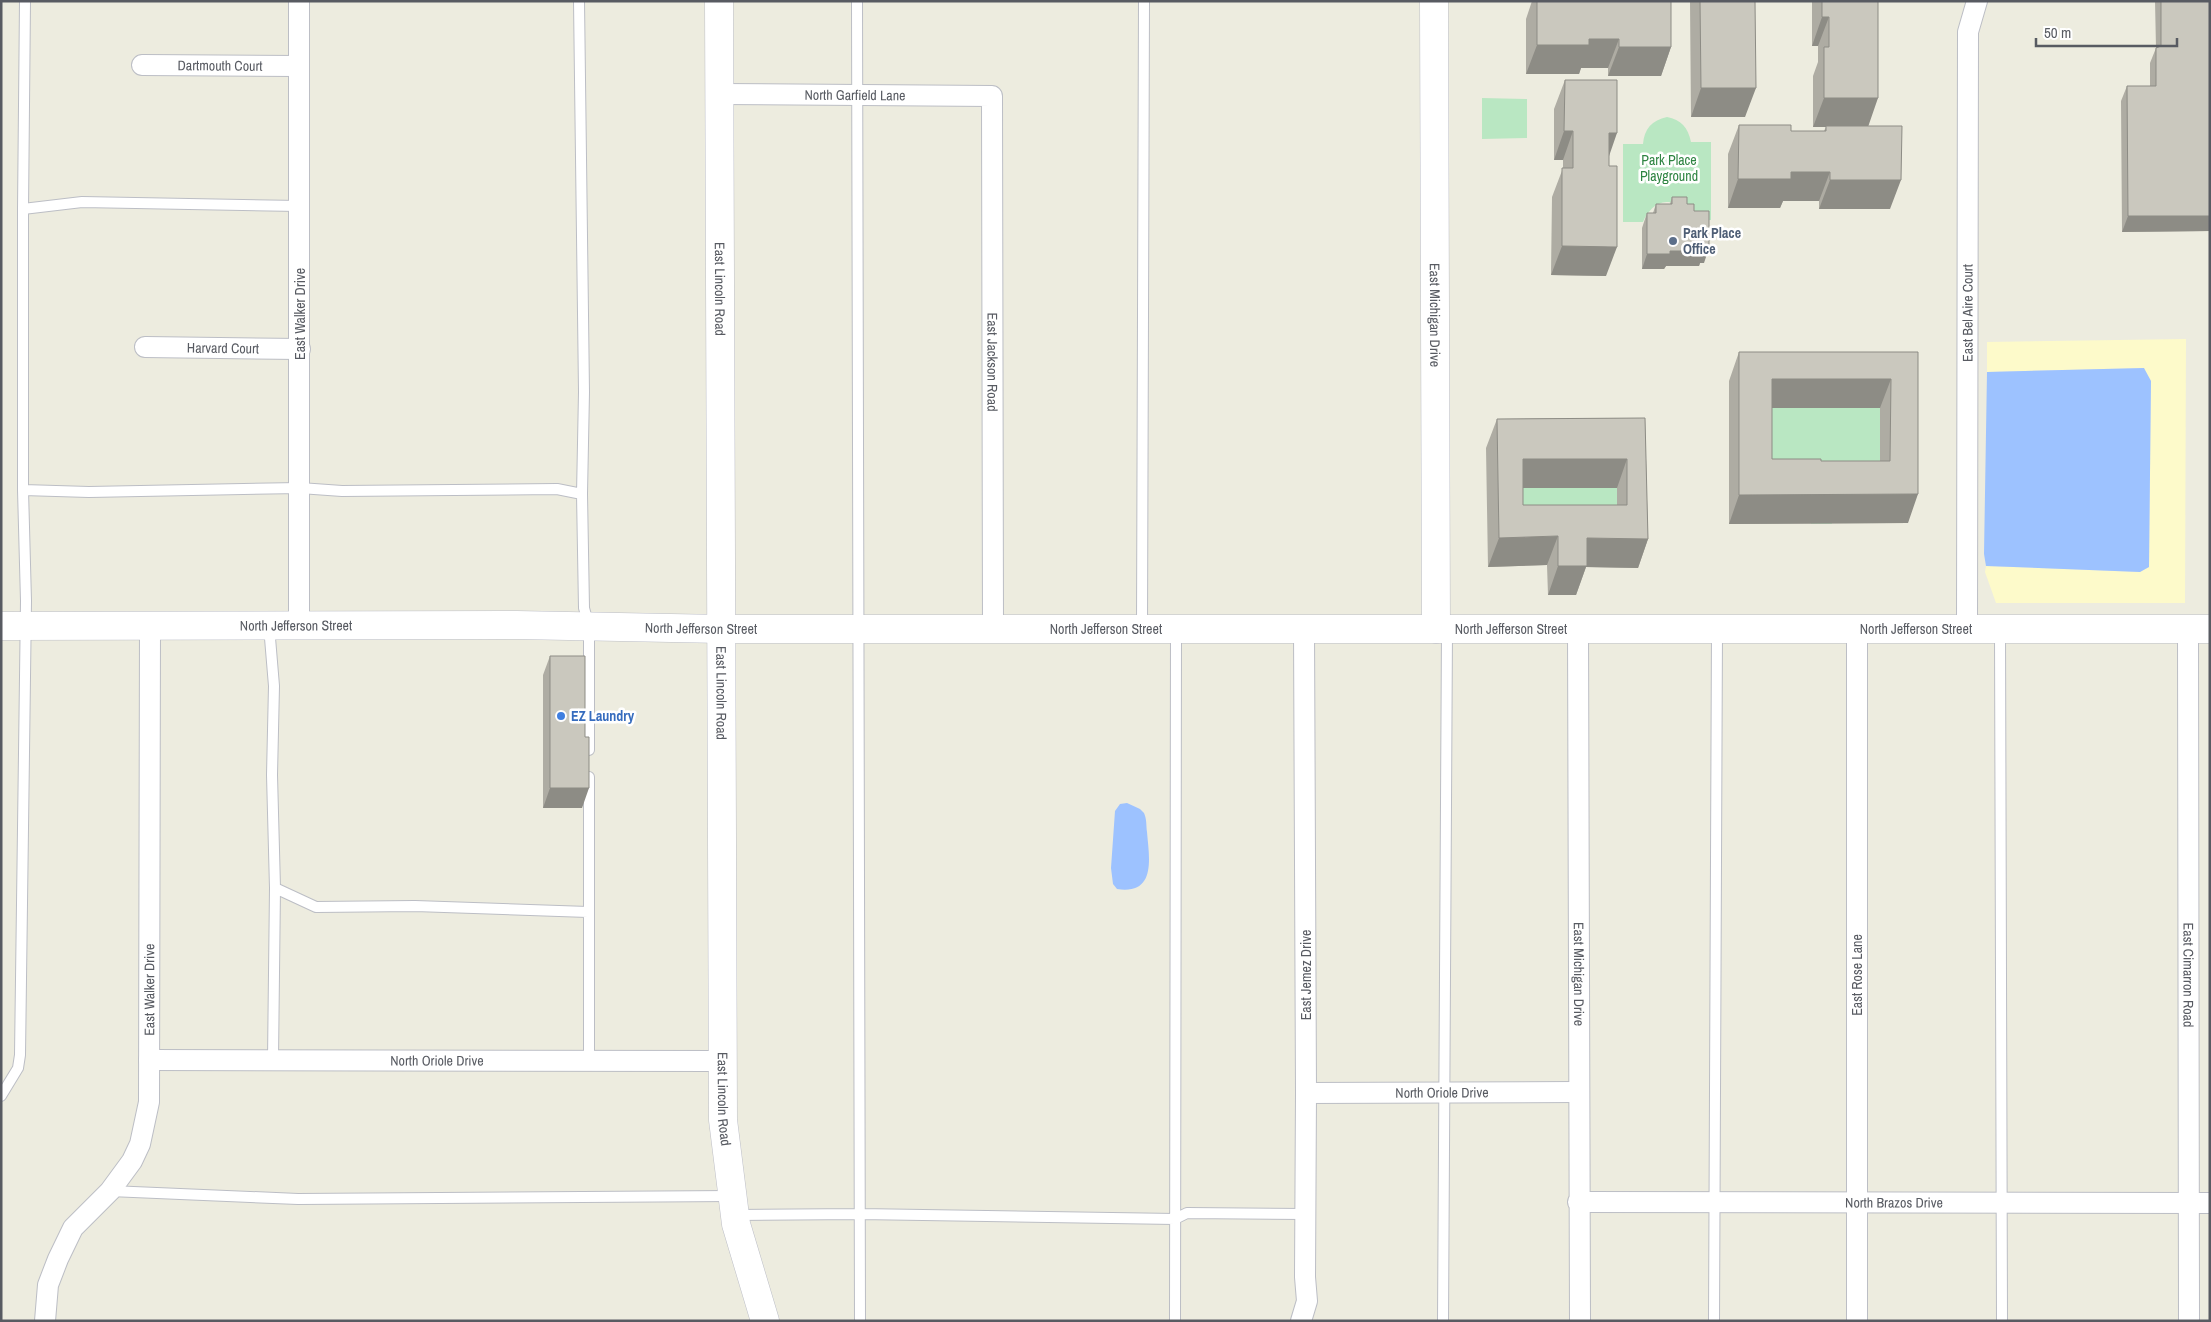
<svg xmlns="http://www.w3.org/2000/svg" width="2211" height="1322" font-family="'Archivo Narrow',sans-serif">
<rect width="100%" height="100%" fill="#edecdf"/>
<path fill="#b9e7c2" d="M1482 98 1527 99V138L1482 139Z
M1667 117C1681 120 1688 127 1691 142H1711V220L1692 221C1687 216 1681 207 1675 204 1660 197 1648 210 1643 222H1623V144H1643C1644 129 1652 120 1667 117Z
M1762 408H1880V490H1832V524H1811V488H1761Z
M1512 488H1617V534H1512Z"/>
<path fill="#fdfaca" d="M2186 339 2185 603H1996L1985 572 1986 566 2140 572 2149 567 2151 381 2143 368 1987 372V342Z"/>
<path fill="#9dc2ff" d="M2144 368 2151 381 2149 567 2140 572 1986 566 1984 554 1987 372Z
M1127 803 1140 809 1144 813C1147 820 1146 825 1147 832 1149 857 1157 895 1117 889L1113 884 1111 868 1115 811 1120 804Z"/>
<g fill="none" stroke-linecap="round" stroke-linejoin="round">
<defs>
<path id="lane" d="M25 1 23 209 82 202 299 206
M579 1 584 392 582 494 584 608 589 626V750
M857 1 860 1321
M23 490 89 492 300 488 342 491 557 489 582 494
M269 626 274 686 272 775 275 888 273 1059
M1142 628 1144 1
M2000 631 2002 1321
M589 777V1061
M275 888 316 907 415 906 588 912
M1 1096 18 1068 20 1055 26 601 23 490V209
M110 1191 298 1199 732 1196
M736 1215 860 1214 1175 1219 1187 1213 1305 1214
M1175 1321 1176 630
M1443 1321 1447 630
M1714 1321 1717 629"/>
<g id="street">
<path d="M299 1V626"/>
<path id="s1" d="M142 65 298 66"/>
<path id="s2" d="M719 94 992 96 993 628"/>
<path id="s3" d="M145 347 300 349"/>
<path id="s4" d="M1967 627 1968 32 1977 1"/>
<path id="s5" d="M1578 628 1580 1321"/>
<path id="s6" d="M2188 629 2189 1321"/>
<path id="s7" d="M149 1060 723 1061"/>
<path id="s8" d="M1306 1093 1578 1092"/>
<path id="s9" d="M1578 1202 2210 1203"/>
<path id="s10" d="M45 1321 48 1285 58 1259 73 1228 110 1191 132 1161 140 1144 149 1102 150 626"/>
<path d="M1301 1321 1307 1301 1305 1277 1306 1093 1304 629"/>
<path d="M1857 1321V629"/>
</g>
<g id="secondary">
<path id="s11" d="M719 1 723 1120 736 1224 765 1321"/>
<path id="s12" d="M1434 1 1436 629"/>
<path id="s13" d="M1 626 517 625 722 629H2210"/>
</g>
</defs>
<use href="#lane" stroke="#bcbec5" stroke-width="12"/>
<use href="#street" stroke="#bcbec5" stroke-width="22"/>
<use href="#secondary" stroke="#bcbec7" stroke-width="29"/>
<use href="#lane" stroke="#fff" stroke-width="10"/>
<use href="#street" stroke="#fff" stroke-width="20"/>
<use href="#secondary" stroke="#fff" stroke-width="28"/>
</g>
<path fill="#aeaca3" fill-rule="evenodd" d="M1532 1H1671V47L1661 76H1608V68H1581L1579 74H1526V19Z
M1690 1H1755L1745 117H1691Z
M1812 1H1878L1868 126 1890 209H1819V201H1783L1780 208H1728V154L1739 125 1791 131H1824L1826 127H1813V76L1818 62V46H1812Z
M2155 1H2210V231L2122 232 2121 101 2127 86H2150V63L2156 48Z
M1565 80 1609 154 1606 276 1551 275 1552 197 1563 168V160H1554V109Z
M1672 197 1687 204 1694 211 1704 263H1700L1699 266H1666L1664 269H1642V228L1647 213H1653L1656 204H1670Z
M1739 352H1918L1908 523 1729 524V381ZM1772 408H1880V461H1821L1772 459Z
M1645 418 1648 539 1638 568 1586 567 1576 595H1548L1547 565 1488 567 1486 448 1497 419ZM1523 488H1617V505H1523Z
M550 656 582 808H543V675Z"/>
<path fill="#8d8c85" d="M1822 17H1829L1818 46H1812Z
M1589 39H1619L1608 68H1581L1579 74H1526L1537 45Z
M1619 47H1671L1661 76H1608Z
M1701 88H1756L1745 117H1691Z
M1824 98H1878L1868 127H1813Z
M1564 131H1573L1563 160H1554Z
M1609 133H1617L1607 162Z
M1791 172H1830L1819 201H1783L1780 208H1728L1738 179Z
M1830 180H1901L1890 209H1819Z
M2128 216H2210V231L2122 232Z
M1562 246 1617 247 1606 276 1551 275Z
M1709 248 1704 263H1700L1699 266H1666L1664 269H1642L1647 254 1670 251Z
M1772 379H1891L1880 408H1762Z
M1523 459H1627L1617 488H1512Z
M1918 494 1908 523 1729 524 1739 495Z
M1558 536 1547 565 1488 567 1499 538Z
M1587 538 1648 539 1638 568 1586 567 1576 595H1548L1558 566Z
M550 788H589L582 808H543Z"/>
<path fill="#cac8be" stroke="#8d8c85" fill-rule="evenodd" d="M1537 1H1671V47H1619V39H1589V45H1537Z
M1700 1H1755L1756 88H1701Z
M1822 1H1878V98H1824V47H1829V17H1822Z
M2161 1H2210V216H2128L2127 86H2156V48L2161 46Z
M1565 80H1617V133H1609V166H1617V247L1562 246V168H1573V131H1564Z
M1739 125H1791V131H1826V126H1902L1901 180H1830V172H1791V179H1738Z
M1672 197H1687V204H1694V211H1709V248H1704V251H1670V254H1647V213H1656V204H1672Z
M1739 352H1918V494L1739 495ZM1772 379H1891L1890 461H1821V459H1772Z
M1645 418 1648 539 1587 538V566H1558V536L1499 538 1497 419ZM1523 459H1627V505H1523Z
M550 656H585V737H589V788H550Z"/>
<circle fill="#5c6f8a" stroke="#fff" stroke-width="2" cx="1673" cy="241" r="5"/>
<circle fill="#3f7fe0" stroke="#fff" stroke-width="2" cx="561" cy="716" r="5"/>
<g text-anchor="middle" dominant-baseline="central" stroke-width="5" stroke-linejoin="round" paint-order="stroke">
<g font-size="14" fill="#585b62" stroke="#fff">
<text stroke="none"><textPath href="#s1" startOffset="78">Dartmouth Court</textPath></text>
<text stroke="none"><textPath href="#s2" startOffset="136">North Garfield Lane</textPath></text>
<text stroke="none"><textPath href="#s11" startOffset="288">East Lincoln Road</textPath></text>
<text transform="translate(300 314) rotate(-90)">East Walker Drive</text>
<text stroke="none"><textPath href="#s4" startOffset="314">East Bel Aire Court</textPath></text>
<text stroke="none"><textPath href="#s12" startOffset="314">East Michigan Drive</textPath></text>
<text stroke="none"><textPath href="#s3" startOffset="78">Harvard Court</textPath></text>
<text stroke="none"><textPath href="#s2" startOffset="539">East Jackson Road</textPath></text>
<text stroke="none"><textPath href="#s13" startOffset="295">North Jefferson Street</textPath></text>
<text stroke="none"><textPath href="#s13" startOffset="700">North Jefferson Street</textPath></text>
<text stroke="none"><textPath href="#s13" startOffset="1915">North Jefferson Street</textPath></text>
<text stroke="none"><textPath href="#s13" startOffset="1105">North Jefferson Street</textPath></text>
<text stroke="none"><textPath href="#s13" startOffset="1510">North Jefferson Street</textPath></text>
<text stroke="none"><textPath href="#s11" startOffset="692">East Lincoln Road</textPath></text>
<text stroke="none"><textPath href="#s5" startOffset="346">East Michigan Drive</textPath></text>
<text transform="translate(1306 975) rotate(-90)">East Jemez Drive</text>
<text transform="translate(1857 975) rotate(-90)">East Rose Lane</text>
<text stroke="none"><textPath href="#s6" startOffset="346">East Cimarron Road</textPath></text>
<text stroke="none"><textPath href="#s10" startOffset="362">East Walker Drive</textPath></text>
<text stroke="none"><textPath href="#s7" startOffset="288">North Oriole Drive</textPath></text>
<text stroke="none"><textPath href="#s8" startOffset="136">North Oriole Drive</textPath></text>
<text stroke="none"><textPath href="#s11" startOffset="1098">East Lincoln Road</textPath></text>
<text stroke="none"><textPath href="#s9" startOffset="316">North Brazos Drive</textPath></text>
</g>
<g font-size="14" fill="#2e8442" stroke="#fff">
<text x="1669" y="160">Park Place<tspan x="1669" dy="16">Playground</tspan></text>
</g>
<g font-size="14" font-weight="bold" fill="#4e5e75" stroke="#fff" text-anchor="start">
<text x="1683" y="233">Park Place<tspan x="1683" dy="16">Office</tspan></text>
</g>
<g font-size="14" font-weight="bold" fill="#366cbe" stroke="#fff" text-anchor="start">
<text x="571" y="716">EZ Laundry</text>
</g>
</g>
<rect width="2211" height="1322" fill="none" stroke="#585b62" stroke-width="5"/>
<path d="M2036 38v8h141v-8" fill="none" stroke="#585b62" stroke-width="2.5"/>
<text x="2044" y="38" font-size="15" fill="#585b62" stroke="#ffffff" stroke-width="4" paint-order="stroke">50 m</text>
</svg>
